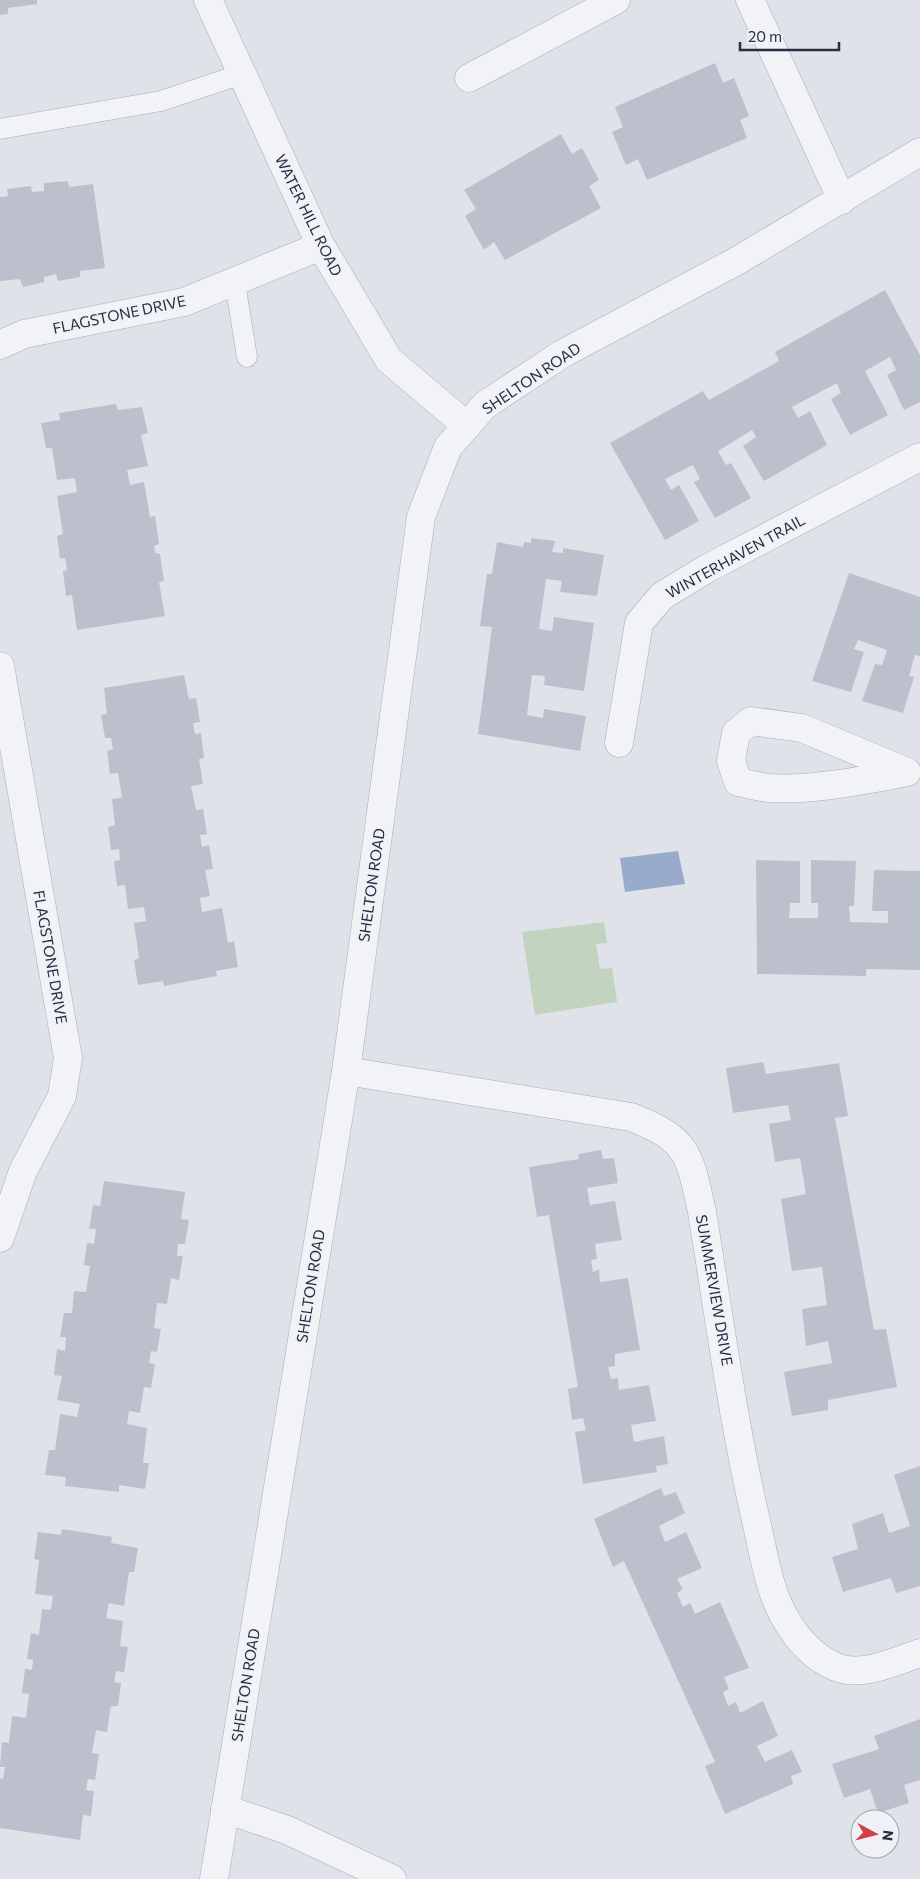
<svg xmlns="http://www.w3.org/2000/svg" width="920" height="1879" font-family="Commissioner,sans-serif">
<rect width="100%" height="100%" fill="#dfe2e9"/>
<path fill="#c2d3c0" d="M604 922 607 943 596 944 600 969 612 968 617 1002 535 1015 522 932Z"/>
<path fill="#99abca" d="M678 851 685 884 625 892 620 858Z"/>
<path fill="#bcc0cc" d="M0 0H37V4L8 8V14L0 15Z
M715 63 723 83 734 78 749 116 740 120 747 138 647 180 638 159 626 165 612 132 623 127 615 107Z
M561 134 572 154 582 148 599 180 589 186 601 208 505 260 494 242 484 250 465 216 476 209 464 190Z
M68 181 69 187 93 184 105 268 80 271V277L58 281 56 274 44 277V282L23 287 20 279 0 281V197L8 196 7 189 31 186 32 192 44 191V183Z
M885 290 920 355V402L904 410 887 375 896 370 890 357 865 371 888 415 850 435 831 399 841 393 837 383 792 407 798 418 810 411 827 445 764 481 743 446 756 437 752 430 718 451 726 465 731 463 751 498 715 518 694 482 700 479 693 465 665 479 671 490 679 485 699 521 665 540 610 443 703 391 709 400 779 361 775 352Z
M116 404 118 410 142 407 148 433 141 435 148 466 127 470 130 485 144 482 150 517 155 516 159 544 154 546 155 553 160 554 164 581 159 582 165 616 77 630 72 595 66 596 63 571 67 570 65 558 60 559 57 536 63 534 57 496 77 492 75 478 57 480 52 448H46L41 423 60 420 59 413Z
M531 538 555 541 552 552 563 553V548L604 555 597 596 560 592 562 581 546 579 539 629 552 631 554 617 594 623 584 691 544 685 545 676 532 675 527 715 543 718 544 709 586 716 580 751 478 734 492 627 480 626 487 574H492L497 542 523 547 524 542 531 543Z
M849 573 920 597V656L915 655 909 676 914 677 903 713 862 701 875 664 882 665 887 650 858 640 854 649 864 652 851 692 812 681Z
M184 675 189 699 196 698 200 722 193 723 195 734 201 733 204 758 199 759 203 784 191 786 196 810 203 809 207 834 200 835 202 847 209 845 213 869 205 870 210 896 200 898 202 912 222 908 228 943 234 941 238 967 216 971 217 976 164 986 163 981 138 985 134 960 139 958 134 923 146 921 144 907 128 909 125 885 117 886 114 861 120 860 119 849 111 850 108 827 115 825 112 799 122 798 118 773 110 774 107 751 113 749 111 738H105L101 715 107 714 104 688Z
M756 860 800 861V903H790L789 918H818V903H811V860L856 861 854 906H849L850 922 888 923V911H872L874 870 920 871V970L866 969V976L757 974Z
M763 1062 766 1074 839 1063 848 1116 835 1118 874 1330 886 1329 897 1387 828 1400V1410L792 1416 784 1372 832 1363 828 1341 806 1346 802 1309 827 1305 822 1267 792 1271 781 1199 806 1194 800 1158 775 1162 769 1124 791 1120 788 1105 733 1113 726 1068Z
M601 1150 603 1159 614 1158 618 1183 587 1188 590 1205 615 1201 622 1240 595 1244 597 1259 591 1260 593 1272 599 1269 600 1282 628 1278 640 1350 615 1354V1366L608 1367 611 1379 618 1378 619 1390 649 1385 656 1421 631 1425 634 1442 664 1436 668 1464 656 1466 657 1472 583 1484 575 1432 586 1430 583 1418 572 1420 568 1389 578 1387 549 1215 537 1217 529 1167 579 1159 578 1154Z
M104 1181 185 1192 181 1219 189 1220 185 1244H178L177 1256H183L179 1280 171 1278 167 1304 157 1303 154 1328 161 1329 157 1352 151 1351 149 1363 155 1364 151 1388 144 1387 140 1413 129 1411 127 1424 147 1428 143 1463H149L145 1489 119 1485V1492L65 1486 66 1477 45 1475 49 1450H55L60 1414 77 1417 80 1404 57 1400 62 1376 54 1375 57 1349 65 1351 66 1337H60L64 1313H72L74 1291 86 1292 90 1266 84 1265 87 1243 94 1244 96 1229H89L93 1205 100 1206Z
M920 1466V1586L896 1593 891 1578 843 1592 832 1557 858 1549 852 1524 883 1513 889 1533 910 1526 894 1475Z
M661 1488 664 1496 676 1492 685 1513 659 1526 665 1542 686 1532 702 1568 677 1579 683 1589 677 1593 683 1607 690 1603 695 1614 720 1602 749 1668 724 1677 729 1689 723 1692 728 1706 736 1702 740 1713 763 1701 778 1736 757 1746 765 1762 792 1750 802 1772 791 1776 793 1784 725 1814 705 1766 715 1762 624 1561 613 1567 594 1519Z
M62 1529 112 1537 111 1543 138 1548 134 1572H129L124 1606 109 1603 106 1618 123 1621 120 1646 128 1647 124 1672 116 1671 114 1682 121 1683 118 1706H111L107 1732 96 1730 92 1753 99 1754 95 1780 88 1779 86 1790 94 1791 91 1816 83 1815 80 1840 0 1828V1778L3 1779 5 1767H0L2 1742 9 1743 12 1716 26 1718 29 1694 22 1693 25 1669 32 1670 33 1660 27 1659 31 1633 39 1635 42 1609 51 1610 53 1596 35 1594 39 1560 34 1559 38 1532 61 1535Z
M920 1719V1780L904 1785 909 1803 878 1813 870 1789 844 1798 832 1764 879 1749 874 1736Z"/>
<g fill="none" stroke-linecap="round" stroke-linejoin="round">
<defs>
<path id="service" d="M0 129 161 101 242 74
M235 283 247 357"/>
<path id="minor" d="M208 0 321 246 389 360 467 426
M750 0 842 200
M469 78 616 0
M0 345 24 334 184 302 321 246
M0 666 68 1058 62 1096 23 1171 0 1238
M751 721 802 728 907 772C867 780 809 791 769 788 759 787 748 784 738 782L731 761 736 733Z
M619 743 639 623 662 596 708 568 920 457
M346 1071 631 1117C689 1140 689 1153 702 1212 719 1316 733 1422 757 1525 764 1555 769 1591 785 1618 797 1639 814 1658 836 1667 861 1678 896 1661 920 1653
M225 1809 287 1830 392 1879"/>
<path id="tertiary" d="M214 1879 346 1071 421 517 448 447 485 405 562 354 735 262 920 152"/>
</defs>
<use href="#service" stroke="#a8acb6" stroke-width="21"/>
<use href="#minor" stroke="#a8acb6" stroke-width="29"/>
<use href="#tertiary" stroke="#a8acb6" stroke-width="29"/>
<use href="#service" stroke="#f2f3f7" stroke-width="20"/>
<use href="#minor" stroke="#f2f3f7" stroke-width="28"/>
<use href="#tertiary" stroke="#f2f3f7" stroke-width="28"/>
</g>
<g text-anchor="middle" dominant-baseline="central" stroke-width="4" stroke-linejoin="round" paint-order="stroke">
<g font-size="15" fill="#282d40" stroke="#eff1f6">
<text transform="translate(309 215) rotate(64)">WATER HILL ROAD</text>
<text transform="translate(119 314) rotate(-12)">FLAGSTONE DRIVE</text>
<text transform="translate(531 378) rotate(-34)">SHELTON ROAD</text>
<text transform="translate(735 556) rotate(-29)">WINTERHAVEN TRAIL</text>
<text transform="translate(371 885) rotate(-82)">SHELTON ROAD</text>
<text transform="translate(51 957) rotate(80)">FLAGSTONE DRIVE</text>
<text transform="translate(310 1286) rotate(-81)">SHELTON ROAD</text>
<text transform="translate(715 1290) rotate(80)">SUMMERVIEW DRIVE</text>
<text transform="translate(245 1685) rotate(-81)">SHELTON ROAD</text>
</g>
</g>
<g transform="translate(875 1834) rotate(97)"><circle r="24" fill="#eff1f6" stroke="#9fa3ad"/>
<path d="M0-4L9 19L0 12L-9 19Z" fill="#d04145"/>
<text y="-8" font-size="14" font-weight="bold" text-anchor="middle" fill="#282d40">N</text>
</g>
<path d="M740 42v8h99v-8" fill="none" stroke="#282d40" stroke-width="2.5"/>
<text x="748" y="42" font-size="15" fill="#282d40" stroke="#eff1f6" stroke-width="4" paint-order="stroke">20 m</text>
</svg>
